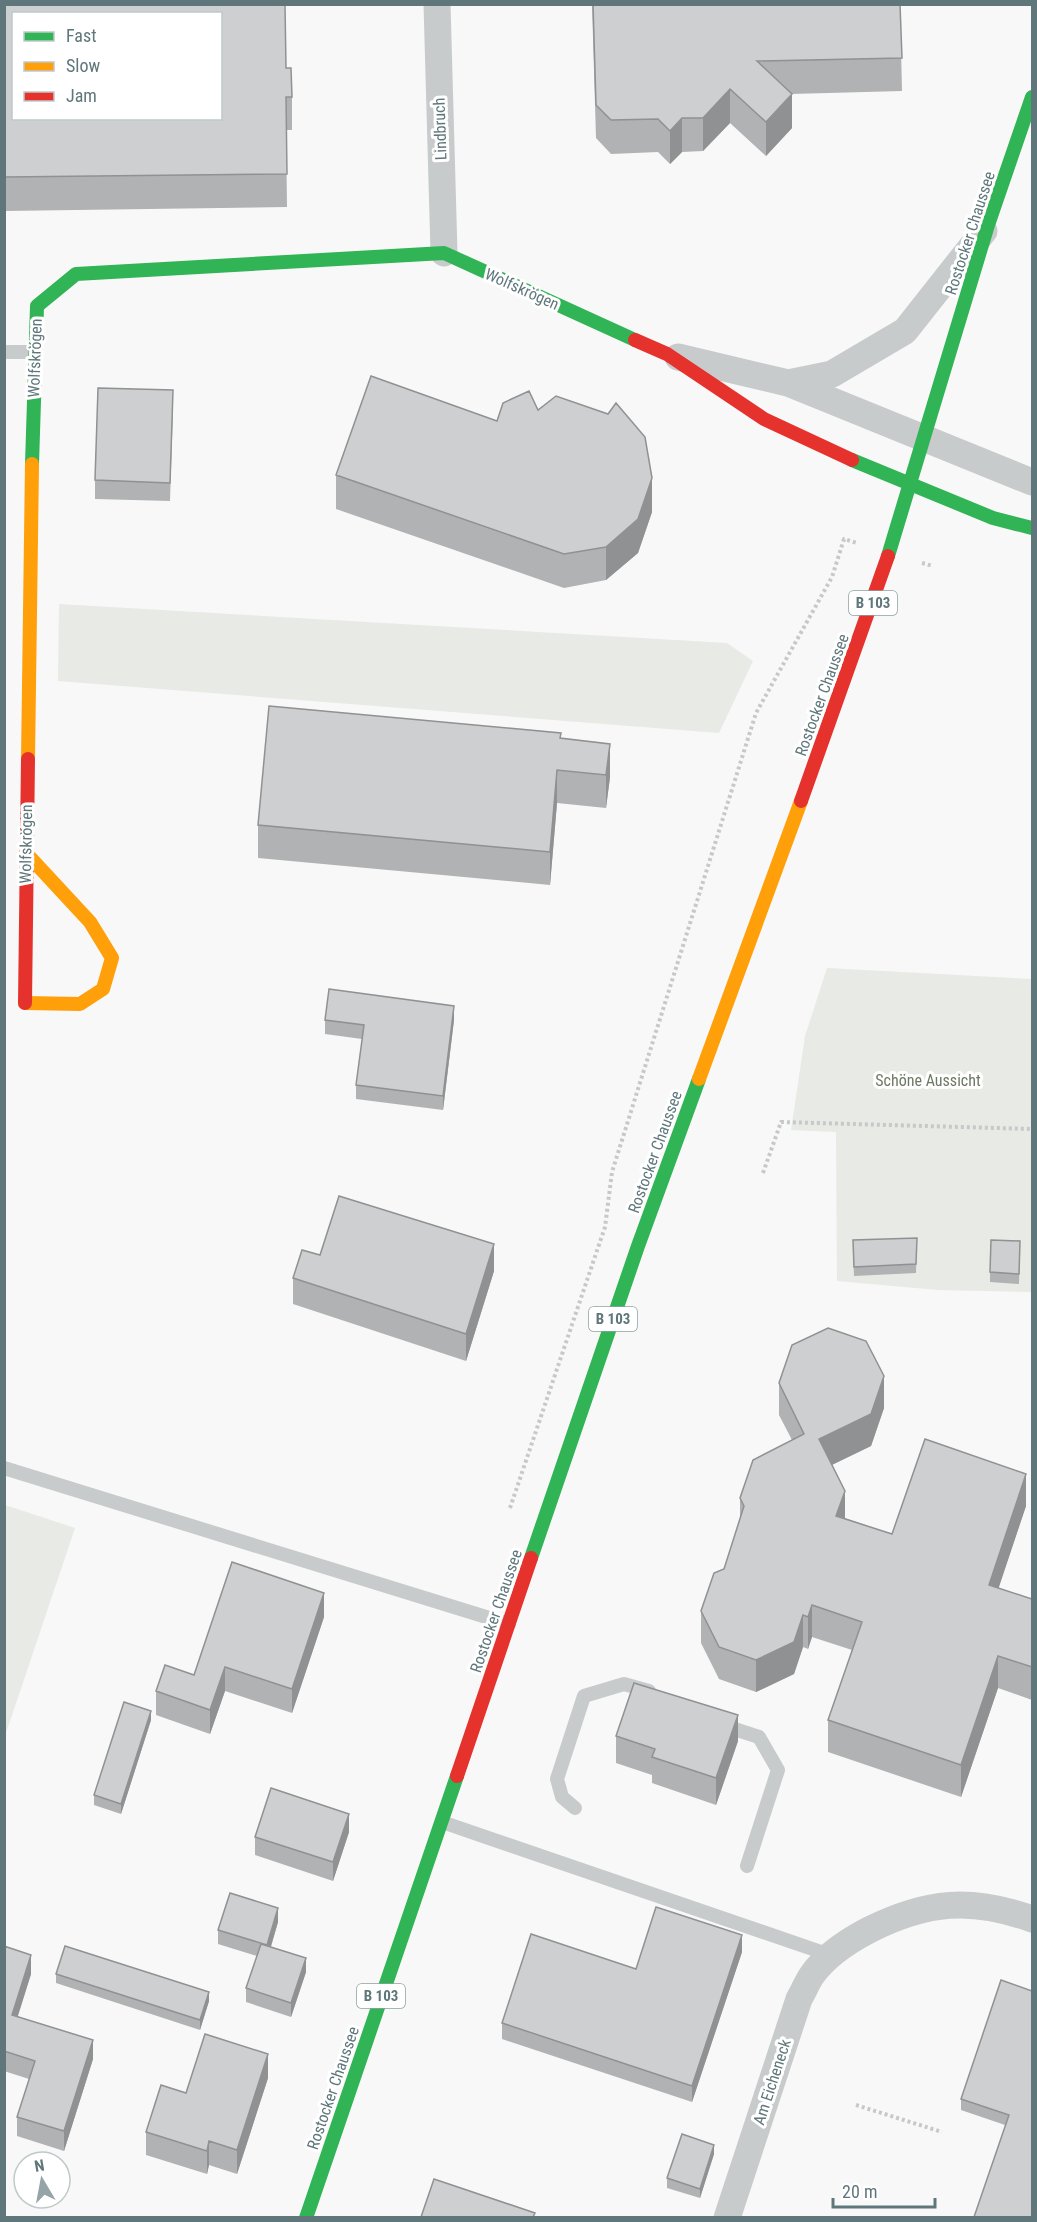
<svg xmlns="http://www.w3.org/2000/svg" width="1037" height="2222" font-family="'Roboto Condensed',sans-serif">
<rect width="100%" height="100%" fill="#f8f8f8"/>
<path fill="#e8eae5" d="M59 604 727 643 753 661 719 733 58 681Z
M827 968 1032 979V1292L938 1290 837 1281 836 1132 791 1130 805 1036Z
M5 1505 75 1528 5 1736 4 1505Z"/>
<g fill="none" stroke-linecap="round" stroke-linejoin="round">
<path stroke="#c7c8c9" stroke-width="4" stroke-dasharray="3 3" stroke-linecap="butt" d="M922 563 933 566
M763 1173 781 1122 1032 1129
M510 1508 605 1227 612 1172 756 713 832 577 844 539 857 543
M856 2105 942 2132"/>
<path stroke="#c8cbcc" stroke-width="14" d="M4 352H34
M4 1468 509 1624
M722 1725 759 1737 778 1770 747 1866
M575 1808 562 1797 557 1779 584 1696 624 1684 649 1691
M442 1822 830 1955"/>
<path stroke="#c8cbcc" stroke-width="27" d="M437 4 444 253
M678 357 788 383 1032 482
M788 383 832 374 905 331 984 231
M727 2218 799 1999C804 1991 807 1982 812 1975 826 1955 848 1941 869 1930 927 1901 971 1897 1032 1919"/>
<path stroke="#30b455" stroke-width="14" d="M852 460 993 518 1032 528
M32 464 37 306 76 274 444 253 635 340
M888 556 988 225 1032 97
M531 1558 638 1246 699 1079
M306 2218 457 1776"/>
<path stroke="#ff9f0a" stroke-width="14" d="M28 759 32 464
M25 1003 80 1004 103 989 112 958 90 922 26 853
M699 1079 801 801"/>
<path stroke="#e5322d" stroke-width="14" d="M635 340 667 354 764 419 852 460
M801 801 888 556
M25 1003 28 759
M457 1776 531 1558"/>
</g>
<path fill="#b0b2b3" d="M4 4 286 68 292 97V130H286L287 207 4 211Z
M592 4H900L902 91 791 94 792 128 766 156 730 123 703 151 682 152 670 164 658 152 611 154 596 138Z
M173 409 170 501 95 499V480Z
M538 410 652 512 638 553 606 580 564 588 336 509V475L497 421Z
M561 738 610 777 606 808 557 803 550 885 258 858V825Z
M325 1020H454L443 1110 356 1099V1085L362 1039 325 1034Z
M917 1238 916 1273 854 1276 853 1250Z
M1020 1241 1019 1284 990 1282V1272Z
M320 1255 494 1271 466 1361 293 1304V1278Z
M779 1383 884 1408 871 1446 832 1465 845 1518 892 1534 1026 1506 998 1588 1032 1599V1700L998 1688 961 1797 828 1752V1720L852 1650 812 1637 808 1649 803 1647 794 1674 756 1692 719 1679 701 1643V1611L724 1569 740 1519V1498L792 1440 779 1415Z
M324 1617 292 1713 225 1691 210 1734 156 1715V1691Z
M151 1720 121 1814 94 1805V1795Z
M616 1736 738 1741 716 1805 652 1783V1775L616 1763Z
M349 1832 333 1881 255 1855V1837Z
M278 1922 271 1947 306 1972 291 2017 246 2002V1988L257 1956 218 1944V1930Z
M4 1946 31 1974 18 2016 93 2059 64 2151 17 2136V2117L29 2079 4 2071Z
M742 1952 692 2102 502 2039V2023L636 1969Z
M56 1974 209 2001 200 2030 56 1983Z
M1032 1991V2217L1005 2125 961 2110V2099Z
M268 2078 237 2174 209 2165 207 2174 146 2155V2132L186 2093Z
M714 2154 700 2198 667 2188V2178Z"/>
<path fill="#909192" d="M730 89V123L703 151V118Z
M792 94V128L766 156V122Z
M682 118V152L670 164V131Z
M652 478V512L638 553 606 580V547Z
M610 744V777L606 808V775Z
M557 770V803L550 885V852Z
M454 1006V1020L443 1110V1096Z
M494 1244V1271L466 1361V1334Z
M884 1376V1408L871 1446 819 1471V1439Z
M1026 1474V1506L989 1617V1585Z
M845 1491V1523L836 1516Z
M324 1593V1617L292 1713V1689Z
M812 1605V1637L808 1649V1617Z
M803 1615V1647L794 1674 756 1692V1660Z
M998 1656V1688L961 1797V1765Z
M225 1667V1691L210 1734V1710Z
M151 1711V1720L121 1814V1804Z
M738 1715V1741L716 1805V1778Z
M349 1814V1832L333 1881V1862Z
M278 1908V1922L267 1959V1945Z
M742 1935V1952L692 2102V2086Z
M31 1955V1974L12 2034V2015Z
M306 1958V1972L291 2017V2003Z
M209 1992V2001L200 2030V2020Z
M93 2040V2059L64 2151V2131Z
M268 2054V2078L237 2174V2150Z
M209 2141V2165L207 2174V2151Z
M714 2145V2154L700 2198V2189Z"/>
<path fill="#cdcfd0" stroke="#909192" stroke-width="1.5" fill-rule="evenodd" d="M4 4H285L286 68H291L292 97H286L287 174 4 177ZM14 14H220V118H14Z
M593 4H900L902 58 757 61 792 94 766 122 730 89 703 118H682L670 131 658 119 611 120 596 105Z
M371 376 497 421 503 403 529 391 538 410 556 396 608 414 616 403 645 437 652 478 638 519 606 547 564 554 336 475Z
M98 388 173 390 170 483 95 480Z
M269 706 561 733 560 738 610 744 606 775 557 770 550 852 258 825Z
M329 989 454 1006 443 1096 356 1085 364 1025 325 1020Z
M339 1196 494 1244 466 1334 293 1278 302 1250 320 1255Z
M917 1238 916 1264 854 1267 853 1240Z
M991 1240 1020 1241 1019 1274 990 1272Z
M828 1328 866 1341 884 1376 871 1414 819 1439 845 1491 836 1516 892 1534 925 1439 1026 1474 989 1585 1032 1599V1667L998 1656 961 1765 828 1720 862 1622 812 1605 808 1617 803 1615 794 1642 756 1660 719 1647 701 1611 714 1573 724 1569 744 1506 740 1498 753 1460 804 1434 779 1383 792 1345Z
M232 1562 324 1593 292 1689 225 1667 210 1710 156 1691 165 1665 194 1675Z
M634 1683 738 1715 716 1778 652 1757 655 1749 616 1736Z
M124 1702 151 1711 121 1804 94 1795Z
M271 1788 349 1814 333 1862 255 1837Z
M230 1893 278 1908 267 1945 218 1930Z
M656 1907 742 1935 692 2086 502 2023 531 1934 636 1969Z
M261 1944 306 1958 291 2003 246 1988Z
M4 1946 31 1955 12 2015 93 2040 64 2131 17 2117 35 2061 4 2051Z
M65 1946 209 1992 200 2020 56 1974Z
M1001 1980 1032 1991V2217H974L1009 2115 961 2099Z
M205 2034 268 2054 237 2150 209 2141 207 2151 146 2132 161 2085 186 2093Z
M682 2134 714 2145 700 2189 667 2178Z
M434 2179 535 2213 533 2217H421Z"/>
<g text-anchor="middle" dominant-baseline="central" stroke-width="6" stroke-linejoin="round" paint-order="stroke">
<g fill="#fff" stroke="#8fa0a3" stroke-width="1.5">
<rect x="849" y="591" width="48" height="24" rx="4.5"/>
<rect x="589" y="1307" width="48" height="24" rx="4.5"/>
<rect x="357" y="1984" width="48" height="24" rx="4.5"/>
</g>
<g font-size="15" font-weight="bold" fill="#5f777b">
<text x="873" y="603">B 103</text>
<text x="613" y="1319">B 103</text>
<text x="381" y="1996">B 103</text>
</g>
<g font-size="16" fill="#5f777b" stroke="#fff">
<text transform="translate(440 129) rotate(-92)">Lindbruch</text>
<text transform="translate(970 233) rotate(-72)">Rostocker Chaussee</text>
<text transform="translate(522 289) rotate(24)">Wolfskrögen</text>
<text transform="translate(35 358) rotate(-88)">Wolfskrögen</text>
<text transform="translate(822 695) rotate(-70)">Rostocker Chaussee</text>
<text transform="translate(26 844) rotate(-89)">Wolfskrögen</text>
<text transform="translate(655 1152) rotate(-70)">Rostocker Chaussee</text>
<text transform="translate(496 1611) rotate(-71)">Rostocker Chaussee</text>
<text transform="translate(772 2082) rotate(-72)">Am Eicheneck</text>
<text transform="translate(333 2088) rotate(-71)">Rostocker Chaussee</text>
</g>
<g font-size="16" fill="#6e7963" stroke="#fff">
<text x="928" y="1080">Schöne Aussicht</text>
</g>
</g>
<rect width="1037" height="2222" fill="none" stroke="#5f777b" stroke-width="12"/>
<rect x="12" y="12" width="210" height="108" fill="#ffffff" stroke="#bfc9ca" stroke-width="1.5"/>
<rect x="24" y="32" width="30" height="9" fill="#30b455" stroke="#bfc9ca" stroke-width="1.5"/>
<text x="66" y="42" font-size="18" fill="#5f777b">Fast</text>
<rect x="24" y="62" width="30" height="9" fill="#ff9f0a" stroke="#bfc9ca" stroke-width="1.5"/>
<text x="66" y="72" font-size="18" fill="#5f777b">Slow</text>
<rect x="24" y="92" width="30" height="9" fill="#e5322d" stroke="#bfc9ca" stroke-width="1.5"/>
<text x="66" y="102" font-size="18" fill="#5f777b">Jam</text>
<g transform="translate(42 2180) rotate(350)"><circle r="28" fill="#ffffff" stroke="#bfc9ca" stroke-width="1.5"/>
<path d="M0-4.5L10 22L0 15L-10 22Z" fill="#95a4a7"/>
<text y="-9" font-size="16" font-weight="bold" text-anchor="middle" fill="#5f777b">N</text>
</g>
<path d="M833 2198v9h102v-9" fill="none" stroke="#5f777b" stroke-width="3"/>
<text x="842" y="2198" font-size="18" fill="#5f777b" stroke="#ffffff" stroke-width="4.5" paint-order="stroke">20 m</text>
</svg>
